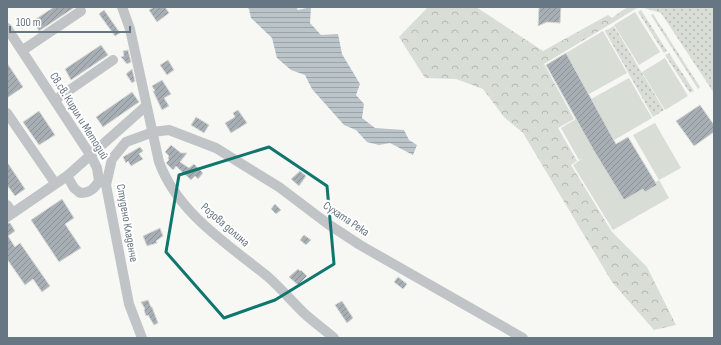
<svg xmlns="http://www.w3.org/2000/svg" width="721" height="345" font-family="'Sofia Sans Condensed',sans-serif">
<defs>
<pattern id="forest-crowns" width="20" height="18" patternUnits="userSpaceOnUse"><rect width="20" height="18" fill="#d8ddd5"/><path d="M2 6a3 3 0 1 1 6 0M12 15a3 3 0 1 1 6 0" fill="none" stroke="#b3b8b2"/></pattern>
<pattern id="park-dots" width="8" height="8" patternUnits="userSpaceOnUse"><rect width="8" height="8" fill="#d8ddd5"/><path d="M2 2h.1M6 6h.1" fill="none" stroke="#b3b8b2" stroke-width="1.8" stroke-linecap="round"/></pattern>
<pattern id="water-rules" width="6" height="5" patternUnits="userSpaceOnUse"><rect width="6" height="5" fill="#bac4c9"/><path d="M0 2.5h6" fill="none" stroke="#9ba4a9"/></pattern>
<pattern id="building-hatch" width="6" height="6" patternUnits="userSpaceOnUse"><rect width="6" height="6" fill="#a7afb4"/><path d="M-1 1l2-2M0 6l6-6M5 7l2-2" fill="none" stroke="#8c9398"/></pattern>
</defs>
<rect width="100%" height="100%" fill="#f7f7f4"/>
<path fill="#d8ddd5" d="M635 12 660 52 639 65 614 25Z
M603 31 627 73 589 94 566 53Z
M665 58 688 96 665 110 642 72Z
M629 78 652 118 614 140 591 99Z
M576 119 624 200 659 180 633 135 655 123 681 168 659 180 669 198 613 230 573 165 583 158 579 160 561 128Z"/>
<path fill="url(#forest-crowns)" d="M428 7H476L543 51 608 15 612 18C620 12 628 4 637 8L544 64 574 119 558 128 577 161 571 165 612 232 647 267 676 325 654 330 612 282 523 133 504 117 483 89 456 79 425 78 399 37Z"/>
<path fill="url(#park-dots)" d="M641 7H714V93L661 13Z
M641 10 667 51 664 53 638 12Z
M653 14 700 87 698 89 651 15Z
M614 26 664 110 653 117 605 31Z
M669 53 694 91 690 93 665 55Z"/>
<path fill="url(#water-rules)" d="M246 7H296L298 10 311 7 310 23 321 35 338 34 342 54 360 84 356 95 364 104 362 118 375 128 404 130 409 140 417 145 413 155 390 143 379 145 367 142 356 130 344 125 312 89 305 75 291 70 277 58 272 38 251 18 249 9Z"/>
<path fill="url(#building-hatch)" stroke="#d8d8d6" d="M54 7H75L39 31 33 21Z
M154 7H165L169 13 157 22 149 10Z
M539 7H561L560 23 547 22 538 26Z
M104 10 120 33 115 36 99 14Z
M101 45 108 55 71 80 65 69Z
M128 50 131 62 127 64 121 57 124 56 123 51Z
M566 53 616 144 628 137 657 185 645 192 643 189 624 200 594 151 546 65Z
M168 60 174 70 167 75 160 65Z
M7 63 23 87 7 98Z
M132 69 135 81 132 83 126 74Z
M162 80 171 94 164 98 169 106 162 110 153 91H155L152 86Z
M132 92 139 102 103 127 96 117Z
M700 105 714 125V132L694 146 676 121Z
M238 110 247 123 231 133 225 123 235 117 233 113Z
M39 111 55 135 39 145 23 122Z
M196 117 209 125 204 133 191 125Z
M171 145 181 153H187L180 162 189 168 194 164 203 173 198 179 195 176 191 180 176 166 173 170 166 163 169 160 168 158 169 156 165 152Z
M140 147 143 151 139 154 143 159 131 166 128 161 126 163 123 157Z
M7 162 25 189 15 196 7 185Z
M300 171 306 176 299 186 291 179Z
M62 199 74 218 65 224 81 248 59 262 31 220Z
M275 204 281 210 276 214 271 209Z
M7 223H10L15 231 8 236 15 247 20 243 50 286 42 292 33 279 25 285 7 259Z
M160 228 163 236 156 241 157 243 147 246 143 236Z
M304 235 311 240 306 245 300 240Z
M298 269 300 271 301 270 307 276 298 285 289 277Z
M398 277 407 284 403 289 394 282Z
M148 300 151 307H152L158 323 154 325 148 315 146 316 144 310 145 309 141 302Z
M342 301 353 318 347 323 335 305Z"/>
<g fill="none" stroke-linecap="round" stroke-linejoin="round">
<path stroke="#c0c4c7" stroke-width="10" d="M122 7 130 29 159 162C178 213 226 243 267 276 281 288 292 302 306 315 315 323 325 330 334 338
M7 28 91 156 97 168 99 181C94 189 90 193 80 193L74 188 67 176
M23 50 81 11
M55 100 113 60
M7 113 55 183
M7 205 13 213
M7 217 67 176 146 106
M142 338 129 304 106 185 112 159 126 142 153 132 169 130 216 148 279 187 328 224 360 245 523 338"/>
</g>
<path fill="none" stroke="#0f766e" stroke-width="3" stroke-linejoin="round" d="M269 147 327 186 334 264 275 300 224 318 166 252 179 175Z"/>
<g text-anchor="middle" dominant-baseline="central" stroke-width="4" stroke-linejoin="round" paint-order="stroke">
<g font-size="12" fill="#677683" stroke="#fff">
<text transform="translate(79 116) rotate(58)">Св.св. Кирил и Методий</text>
<text transform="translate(346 219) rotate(34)">Сухата Река</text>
<text transform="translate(127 223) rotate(80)">Студено Кладенче</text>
<text transform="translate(225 225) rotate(41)">Розова долина</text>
</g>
</g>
<rect width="721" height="345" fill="none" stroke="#677683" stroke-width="16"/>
<path d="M10 26v6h120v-6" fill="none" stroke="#677683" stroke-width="2"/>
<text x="16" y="26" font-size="12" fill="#677683" stroke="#ffffff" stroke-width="3" paint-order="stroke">100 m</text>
</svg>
